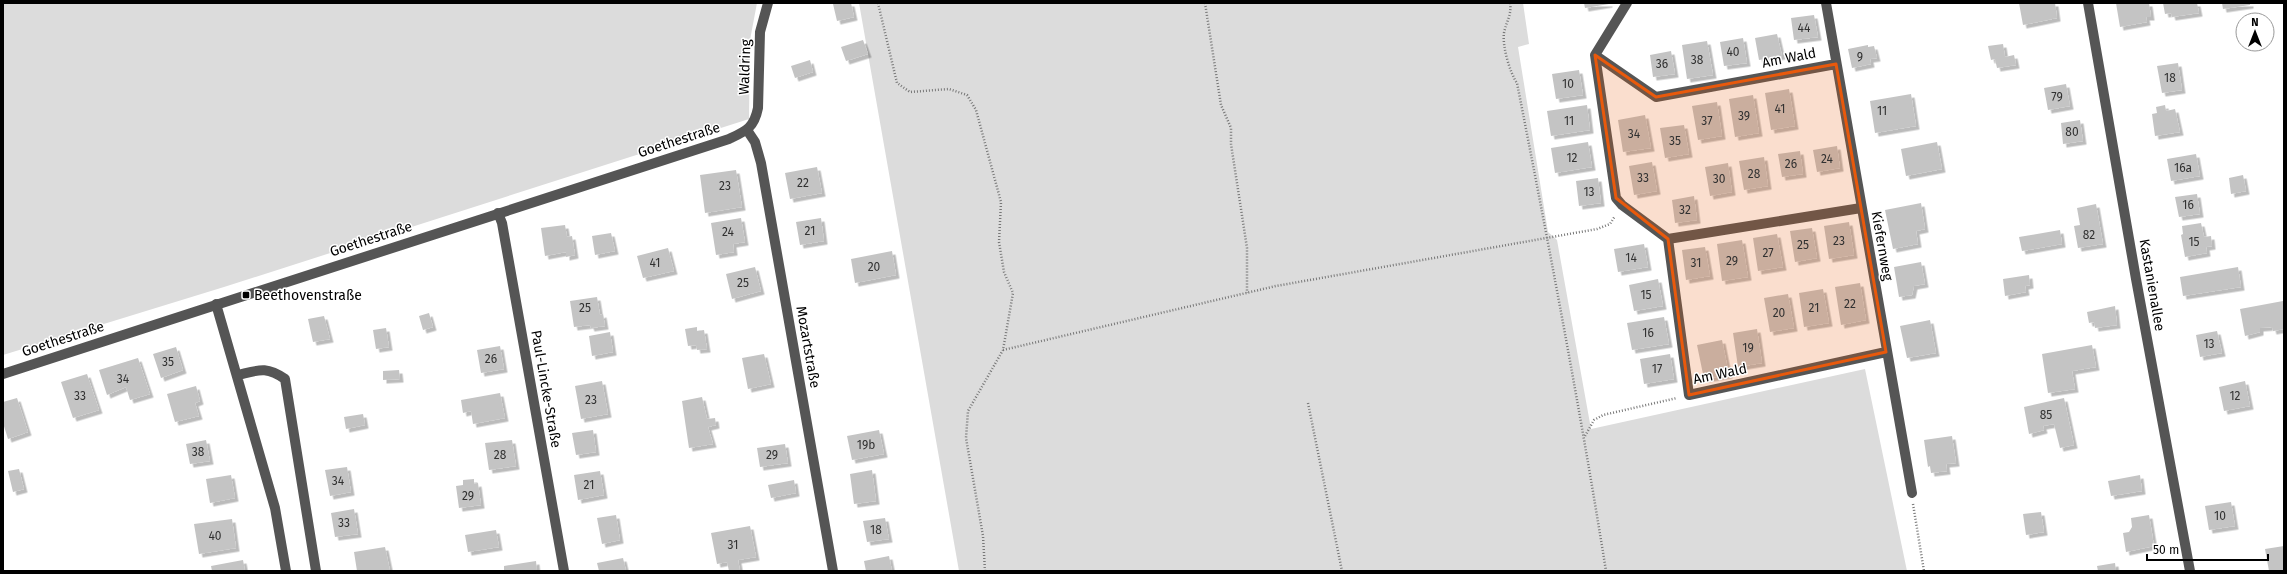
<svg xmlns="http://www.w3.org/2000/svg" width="2287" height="574" font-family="'Fira Sans',sans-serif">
<defs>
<filter id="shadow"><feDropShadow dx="3.5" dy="3.5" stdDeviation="0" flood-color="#0004"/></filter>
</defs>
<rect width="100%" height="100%" fill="#fff"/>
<path fill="#dcdcdc" d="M3 3H757L750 40 749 119 224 287 3 355Z
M859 3H1523L1529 44 1518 47 1548 232 1557 240 1591 429 1865 369 1907 571H959Z"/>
<path fill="#c4c4c4" filter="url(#shadow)" d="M851 3 854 17 837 21 833 4Z
M1584 3H1609V4L1585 8Z
M2019 3H2055L2057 18 2023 25Z
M2116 3H2149L2151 17H2146L2147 22 2120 27Z
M2163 3H2197L2199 13 2172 17 2171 13 2165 14Z
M2222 3H2250V5L2223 9Z
M1814 15 1818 37 1794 40 1791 18Z
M1777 34 1782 56 1759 60 1755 38Z
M1743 38 1747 63 1724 66 1720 42Z
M863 40 868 54 846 61 841 47Z
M1707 41 1713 75 1687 79 1682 45Z
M2003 44 2005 57 2014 55 2016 65 1997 68 1995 59 1991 60 1988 46Z
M1868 45V47L1874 46 1877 58 1870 59 1871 64 1852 68 1848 49Z
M1671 51 1675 74 1653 77 1650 55Z
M810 60 813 72 795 78 791 66Z
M2178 63 2182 90 2162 93 2157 66Z
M1579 70 1583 95 1556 99 1552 74Z
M2066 84 2070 106 2048 110 2044 88Z
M1789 89 1795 126 1771 130 1765 93Z
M1911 94 1916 126 1875 133 1870 101Z
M1753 95 1759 133 1735 137 1729 99Z
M1717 102 1722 136 1698 140 1692 106Z
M1587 105 1590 130 1551 136 1547 111Z
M2165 105 2166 111 2175 109 2180 132 2155 136 2152 114 2157 113 2156 107Z
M1645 115 1651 148 1623 152 1618 120Z
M2080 120 2083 141 2063 144 2061 123Z
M1684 125 1689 154 1665 158 1660 128Z
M1588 142 1592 167 1555 173 1551 148Z
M1937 142 1942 169 1906 176 1901 149Z
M1837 146 1840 168 1817 172 1813 150Z
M1800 151 1803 174 1782 177 1778 154Z
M2196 154 2200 176 2171 181 2167 159Z
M1764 157 1768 186 1744 190 1739 161Z
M1652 162 1657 191 1634 195 1629 166Z
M1728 163 1732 192 1710 196 1705 167Z
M817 167 822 193 790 199 785 173Z
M736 170 742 207 705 213 700 175Z
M2243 175 2246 191 2231 194 2229 178Z
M1598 178 1601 203 1579 206 1576 181Z
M2197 194 2200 214 2179 217 2175 197Z
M1694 196 1697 220 1675 223 1672 200Z
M1921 203 1925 229 1916 231 1918 244 1893 249 1885 210Z
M2096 204 2103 244 2078 248 2074 226 2080 225 2077 208Z
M741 218 745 242 733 244 734 252 716 255 711 223Z
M821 218 824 241 800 245 796 222Z
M1849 222 1854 255 1829 259 1824 226Z
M2201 223 2204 237 2211 236 2212 246 2206 247 2207 253 2185 257 2181 235 2183 234 2182 226Z
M565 225 567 237 572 236 575 255 566 257V252L545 256 541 228Z
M1812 228 1817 258 1795 262 1790 231Z
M2060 230 2062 244 2022 251 2019 237Z
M611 233 615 251 595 255 592 236Z
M1777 234 1783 267 1758 271 1753 238Z
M1742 240 1748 277 1722 281 1717 244Z
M1644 244 1648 267 1618 272 1614 249Z
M1705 247 1710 276 1686 280 1682 250Z
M668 248 674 271 643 278 637 256Z
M892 251 896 275 855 283 851 259Z
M1921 262 1925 284 1914 286 1912 295 1899 297 1894 267Z
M755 267 761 291 732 299 726 274Z
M2238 267 2241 287 2183 296 2180 277Z
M2029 275 2030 285 2025 286 2026 292 2005 296 2003 279Z
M1658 279 1663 306 1634 311 1629 285Z
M1860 283 1866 320 1841 325 1835 287Z
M1823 289 1829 323 1804 327 1799 293Z
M1788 294 1794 328 1770 332 1764 298Z
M597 297 600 315 603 314 605 326 591 328 590 325 574 327 570 301Z
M2283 301 2284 329 2273 331 2272 327 2260 328V332L2245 336 2240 309Z
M2115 306 2117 325 2095 328 2094 322 2089 323 2087 312Z
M429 313 433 327 423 330 419 316Z
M324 316 330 339 313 342 308 319Z
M1664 317 1669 344 1632 350 1627 323Z
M1930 320 1936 353 1907 358 1900 326Z
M697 327V331L704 330 707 349 697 350 696 345 688 346 685 329Z
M386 328 389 347 376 349 373 330Z
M1757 329 1762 363 1738 367 1733 333Z
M2217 331 2222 353 2200 357 2196 335Z
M610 332 613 352 592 356 589 336Z
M1722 340 1729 375 1704 379 1697 345Z
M2092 345 2096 367 2072 371 2075 389 2048 393 2042 354Z
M500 346 504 369 481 373 477 350Z
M176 347 183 370 161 378 153 354Z
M764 354 771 384 748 389 742 358Z
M1670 354 1674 379 1644 384 1640 359Z
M138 358 150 394 130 400 126 387 107 395 99 370Z
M399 370 400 379 383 380V371Z
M87 374 99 410 73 418 61 382Z
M602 381 608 414 581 419 575 386Z
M2245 381 2250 406 2224 411 2219 387Z
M196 386 200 401 195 403 199 416 175 422 167 394Z
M500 393 505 418 473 424 471 411 463 413 461 400Z
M702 397 707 419 715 418 716 425 708 427 713 444 689 448 682 401Z
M17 398 28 432 8 439 3 423V402Z
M2064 398 2074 445 2060 448 2054 424 2043 426 2044 430 2029 434 2024 407Z
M363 414 365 425 346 429 344 417Z
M593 430 596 452 576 455 572 433Z
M879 430 884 454 852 460 847 436Z
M1952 436 1956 463 1946 464 1947 471 1931 473 1930 466 1928 467 1924 440Z
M206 440 210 461 190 464 186 444Z
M512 440 516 466 489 470 485 443Z
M785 444 788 463 760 467 757 448Z
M347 467 351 492 330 496 325 470Z
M19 469 24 489 13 492 8 471Z
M872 470 876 501 854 504 850 474Z
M600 471 604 495 578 500 574 475Z
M231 475 235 498 210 503 206 479Z
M2140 475 2142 491 2111 496 2108 481Z
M474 479V484L478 483 481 505 459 508 456 486 463 485V480Z
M794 480 796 493 771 498 768 485Z
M2231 502 2235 526 2209 530 2205 506Z
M354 509 358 534 335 537 331 513Z
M2041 512 2044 532 2026 535 2023 514Z
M616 515 620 540 602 544 597 518Z
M2149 515 2154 546 2126 552 2123 533 2129 532 2132 527 2131 518Z
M885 518 889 539 867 542 863 521Z
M232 519 236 548 199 554 194 524Z
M750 526 756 557 738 560 740 571H729L727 562 717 564 711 533Z
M496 530 499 547 468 552 465 535Z
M2284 546V570L2269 571 2265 549Z
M385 547 390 571H357L354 552Z
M889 556 892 571H866L864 561Z
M623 558 626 571H599L597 563Z
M243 560 245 571H212L211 566Z
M536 561 537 571H504V566Z
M2115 563 2116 571H2098L2097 566Z"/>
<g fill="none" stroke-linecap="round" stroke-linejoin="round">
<path stroke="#777" stroke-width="2.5" stroke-dasharray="1 2" stroke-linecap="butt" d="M878 3 897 83 910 92 949 89 967 95 976 110 1001 202 999 242 1004 272 1013 293 1003 350 968 411 966 438 983 536 985 571
M1205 3 1221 105 1231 128V144L1247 248V293
M1510 3C1512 15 1506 22 1504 33 1502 46 1510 73 1517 83 1549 246 1580 408 1606 571
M1003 350 1276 286 1597 229 1610 224 1615 216
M1308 403 1342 571
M1585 436 1594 420 1603 415 1677 398
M1913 504 1924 571"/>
<path stroke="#555" stroke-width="10" d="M1627 3 1595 55 1616 198 1622 205 1668 239 1689 395 1886 352
M1826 3 1912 493
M2088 3 2136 279 2190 571
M1595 55 1656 97 1836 64
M747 130 755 142 761 163 833 571
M498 213 502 223 564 571
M1668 239 1861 208
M216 304 275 508 286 571
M3 374 729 139C746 131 754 128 758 108L760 32 768 3
M238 375C259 370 266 366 285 379L316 571"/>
</g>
<path fill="#e8590c" fill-opacity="0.2" stroke="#e8590c" stroke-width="3" stroke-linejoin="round" d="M1595 55 1656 97 1836 64 1886 352 1689 395 1668 239 1616 198Z"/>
<rect fill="#000" stroke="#fff" stroke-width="1.5" x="242" y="291" width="8" height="8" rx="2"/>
<g text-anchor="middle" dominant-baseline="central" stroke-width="3" stroke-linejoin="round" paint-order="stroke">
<g font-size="12" fill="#313131">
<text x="1804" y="28">44</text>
<text x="1733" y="52">40</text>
<text x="1860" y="57">9</text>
<text x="1697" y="60">38</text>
<text x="1662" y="64">36</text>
<text x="2170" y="78">18</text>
<text x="1568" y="84">10</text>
<text x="2057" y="97">79</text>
<text x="1780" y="109">41</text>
<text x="1882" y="111">11</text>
<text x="1744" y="116">39</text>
<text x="1569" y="121">11</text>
<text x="1707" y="121">37</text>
<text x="2072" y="132">80</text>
<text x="1634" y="134">34</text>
<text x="1675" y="141">35</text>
<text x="1572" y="158">12</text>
<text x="1827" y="159">24</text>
<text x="1791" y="164">26</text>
<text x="2183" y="168">16a</text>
<text x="1754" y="174">28</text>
<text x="1643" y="178">33</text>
<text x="1719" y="179">30</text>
<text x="803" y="183">22</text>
<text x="725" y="186">23</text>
<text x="1589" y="192">13</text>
<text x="2188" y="205">16</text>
<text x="1685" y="210">32</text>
<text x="810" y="231">21</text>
<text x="728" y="232">24</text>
<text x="2089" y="235">82</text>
<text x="1839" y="241">23</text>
<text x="2194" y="242">15</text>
<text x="1803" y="245">25</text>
<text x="1768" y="253">27</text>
<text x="1631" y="258">14</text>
<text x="1732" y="261">29</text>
<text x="655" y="263">41</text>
<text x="1696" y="263">31</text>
<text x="874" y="267">20</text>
<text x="743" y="283">25</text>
<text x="1646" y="295">15</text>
<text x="1850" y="304">22</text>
<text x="585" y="308">25</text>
<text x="1814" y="308">21</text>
<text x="1779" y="313">20</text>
<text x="1648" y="333">16</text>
<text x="2209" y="344">13</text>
<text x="1748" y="348">19</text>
<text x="491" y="359">26</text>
<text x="168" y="362">35</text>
<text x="1657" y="369">17</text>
<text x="123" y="379">34</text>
<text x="80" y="396">33</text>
<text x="2235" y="396">12</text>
<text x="591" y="400">23</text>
<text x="2046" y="415">85</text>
<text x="866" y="445">19b</text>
<text x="198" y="452">38</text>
<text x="500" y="455">28</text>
<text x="772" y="455">29</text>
<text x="338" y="481">34</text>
<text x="589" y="485">21</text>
<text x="468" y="496">29</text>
<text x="2220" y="516">10</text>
<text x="344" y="523">33</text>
<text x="876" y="530">18</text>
<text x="215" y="536">40</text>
<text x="733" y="545">31</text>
</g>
<g font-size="14" fill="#000" stroke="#fff">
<text transform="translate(1789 58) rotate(-11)">Am Wald</text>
<text transform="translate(745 67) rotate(-88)">Waldring</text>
<text transform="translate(679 140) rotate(-18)">Goethestraße</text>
<text transform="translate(371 239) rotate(-18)">Goethestraße</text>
<text transform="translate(1882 246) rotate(80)">Kiefernweg</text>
<text transform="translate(2152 285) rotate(80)">Kastanienallee</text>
<text transform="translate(63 339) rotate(-18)">Goethestraße</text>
<text transform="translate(808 347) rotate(80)">Mozartstraße</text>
<text transform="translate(1720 374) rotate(-12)">Am Wald</text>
<text transform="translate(546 389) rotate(80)">Paul-Lincke-Straße</text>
</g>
<g font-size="14" fill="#000" stroke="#fff" text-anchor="start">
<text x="254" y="295">Beethovenstraße</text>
</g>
</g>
<rect width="2287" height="574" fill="none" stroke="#000000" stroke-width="8"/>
<g transform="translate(2255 32)"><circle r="19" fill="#ffffff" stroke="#999999"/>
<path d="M0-3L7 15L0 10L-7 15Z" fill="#000000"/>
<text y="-6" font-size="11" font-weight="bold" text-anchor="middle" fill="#000000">N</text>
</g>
<path d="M2147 554v6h121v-6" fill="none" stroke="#000000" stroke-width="2"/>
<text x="2153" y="554" font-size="12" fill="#000000" stroke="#ffffff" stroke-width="3" paint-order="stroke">50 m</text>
</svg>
